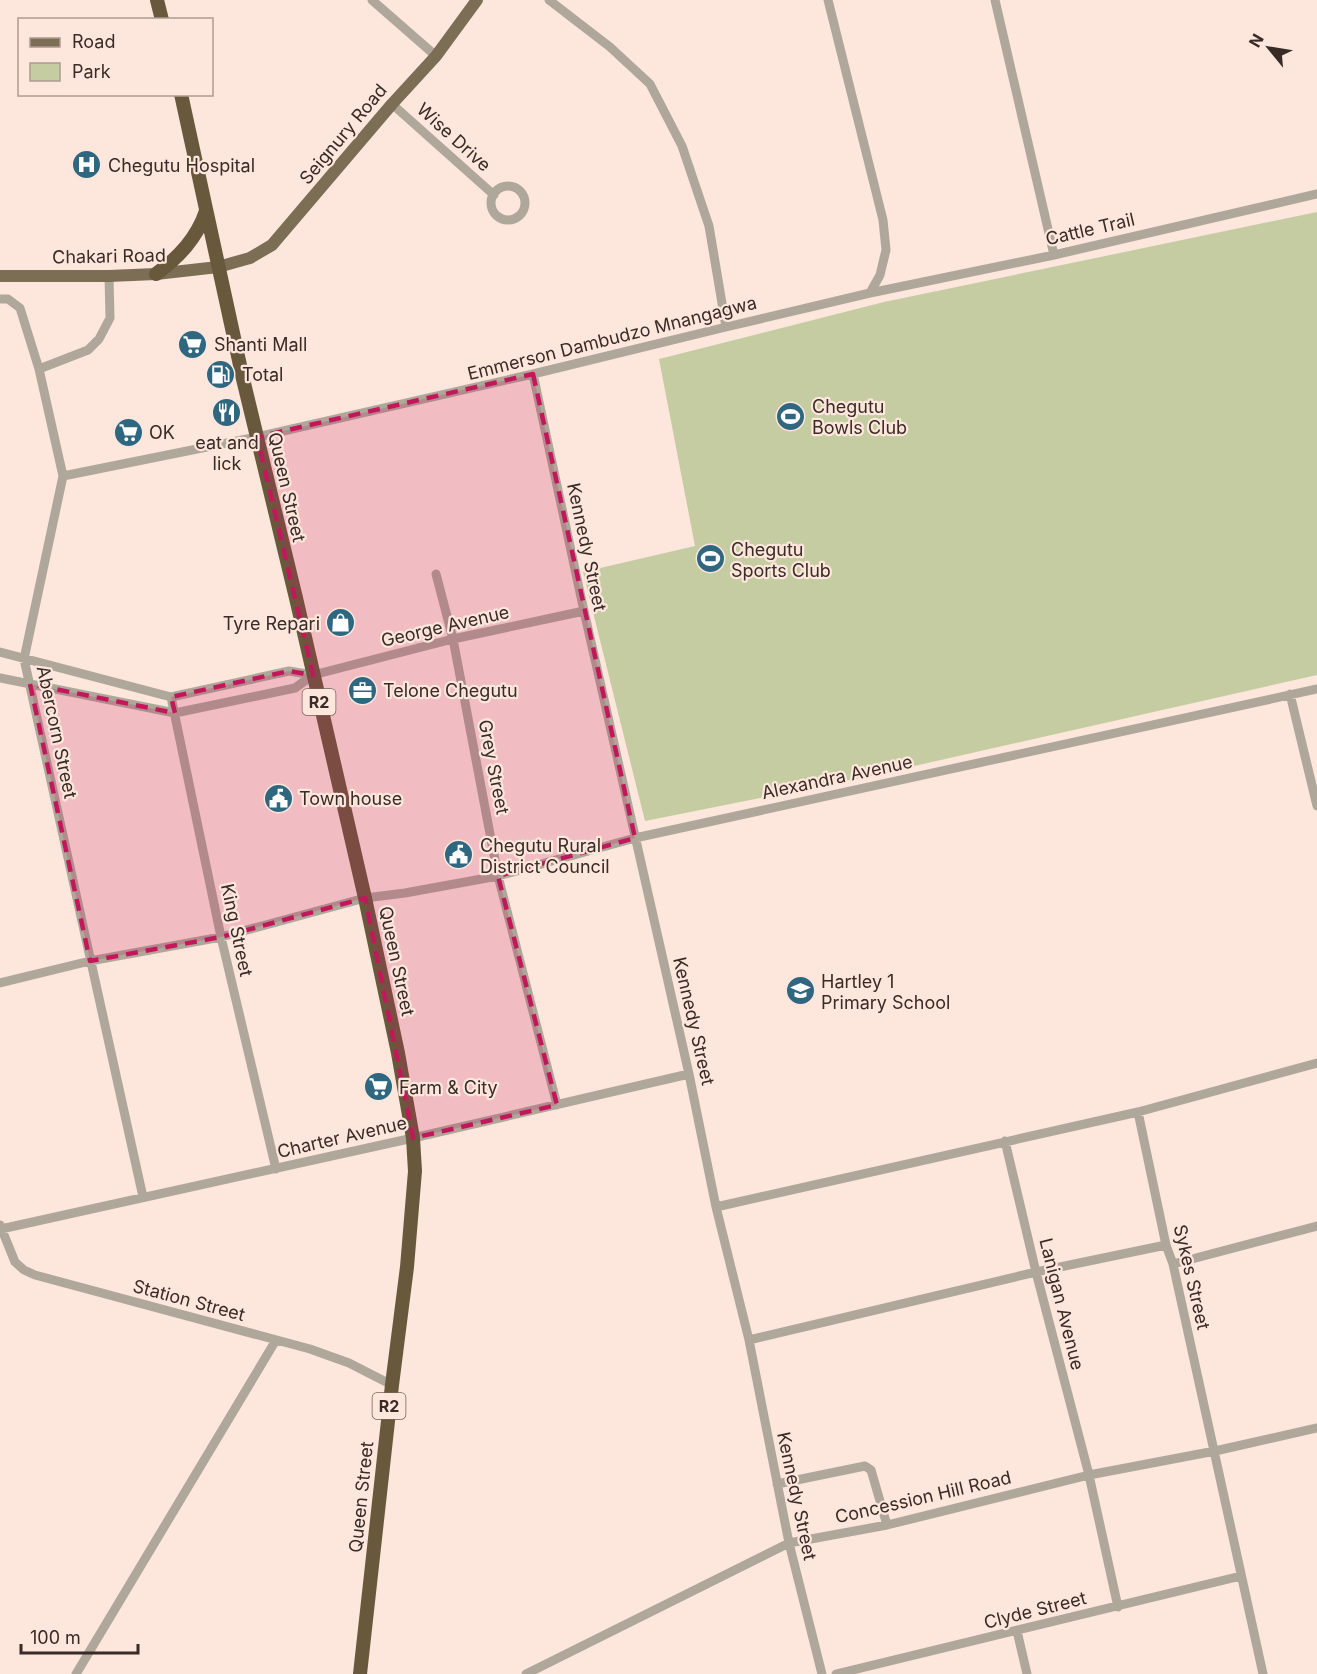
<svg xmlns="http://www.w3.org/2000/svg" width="1317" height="1674" font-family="Inter,sans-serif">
<rect width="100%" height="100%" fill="#fde6dc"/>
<path fill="#c5cca2" d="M1317 212V675L870 776 645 821 583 572 695 546 659 359 884 302Z"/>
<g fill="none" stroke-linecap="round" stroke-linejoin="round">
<path stroke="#afa799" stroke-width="9" d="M372 0 436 56
M549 0 610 47 650 84 682 146 709 226 726 327
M828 0 883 220 886 250 880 275 870 293
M995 0 1054 255
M392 104 494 195
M491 203a17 17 0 1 1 34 0a17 17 0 1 1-34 0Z
M109 276 110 318 99 339 88 350 39 369 63 476 24 659 143 1197
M0 299H8L20 308 39 369
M533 374 584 611 689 1074 716 1207 749 1340 789 1543 822 1674
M63 476 257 437 533 374 726 327 870 293 1054 255 1317 194
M436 574 453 639 498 876 557 1105
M0 652 171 697 289 671 313 675
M0 678 175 713 295 688 313 675 453 639 584 611
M1290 694 1317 806
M171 697 221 937 276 1169
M0 983 90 961 221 937 365 898 405 893 498 876 635 838 1317 689
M1138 1112 1166 1245 1173 1264 1263 1674
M1005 1141 1036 1272 1089 1475 1118 1607
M716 1207 1138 1112 1317 1063
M0 1225 15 1262 24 1270 35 1275 310 1349 349 1363 392 1385
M1 1229 413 1138 689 1074
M1173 1264 1317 1226
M749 1340 1036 1272 1166 1245
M777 1484 865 1466 871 1470 887 1525
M1017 1631 1027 1674
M76 1674 276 1340
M526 1674 789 1543 887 1525 1089 1475 1215 1451 1317 1428
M836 1674 1241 1576"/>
<path stroke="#7c6d55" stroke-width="12" d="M0 276H109L156 274 218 267 250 258 272 245 392 104 436 56 477 0"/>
<path stroke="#69593c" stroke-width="14" d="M157 0 162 20
M181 94 243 379 296 598 365 898 398 1053 413 1138 415 1171 407 1267 392 1385 360 1674
M156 274C179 257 197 238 206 211"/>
</g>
<path fill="#c2185b" fill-opacity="0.2" stroke="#c2185b" stroke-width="4.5" stroke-dasharray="12 8" stroke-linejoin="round" d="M533 374 635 838 498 876 557 1105 413 1138 365 898 221 937 90 961 30 684 175 713 171 697 289 671 313 675 257 437Z"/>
<defs>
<symbol id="hospital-disc" viewBox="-11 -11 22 22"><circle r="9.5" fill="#2f6781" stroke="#fde6dc"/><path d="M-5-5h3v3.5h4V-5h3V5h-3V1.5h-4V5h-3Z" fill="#fff"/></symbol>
<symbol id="supermarket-disc" viewBox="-11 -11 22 22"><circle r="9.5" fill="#2f6781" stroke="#fde6dc"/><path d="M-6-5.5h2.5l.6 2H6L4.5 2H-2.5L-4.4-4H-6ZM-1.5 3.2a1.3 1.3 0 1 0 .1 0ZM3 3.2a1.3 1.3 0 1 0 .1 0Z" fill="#fff"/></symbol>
<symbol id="fuel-disc" viewBox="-11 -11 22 22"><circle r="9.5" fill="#2f6781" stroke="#fde6dc"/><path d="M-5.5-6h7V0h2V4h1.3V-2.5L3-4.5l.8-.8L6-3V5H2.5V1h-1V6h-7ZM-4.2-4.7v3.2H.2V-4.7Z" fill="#fff"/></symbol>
<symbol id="restaurant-disc" viewBox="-11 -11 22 22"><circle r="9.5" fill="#2f6781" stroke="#fde6dc"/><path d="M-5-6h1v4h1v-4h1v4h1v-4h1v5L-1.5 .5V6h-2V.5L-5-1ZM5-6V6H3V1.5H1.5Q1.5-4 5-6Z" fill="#fff"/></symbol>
<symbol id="stadium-disc" viewBox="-11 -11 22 22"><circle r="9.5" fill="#2f6781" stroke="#fde6dc"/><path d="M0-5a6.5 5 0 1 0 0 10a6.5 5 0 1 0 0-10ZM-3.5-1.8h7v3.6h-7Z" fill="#fff"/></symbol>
<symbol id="shop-disc" viewBox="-11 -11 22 22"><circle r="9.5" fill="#2f6781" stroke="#fde6dc"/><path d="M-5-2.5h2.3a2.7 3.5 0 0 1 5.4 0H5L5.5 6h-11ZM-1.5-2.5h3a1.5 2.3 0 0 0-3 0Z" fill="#fff"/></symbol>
<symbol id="office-disc" viewBox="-11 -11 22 22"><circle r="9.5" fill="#2f6781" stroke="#fde6dc"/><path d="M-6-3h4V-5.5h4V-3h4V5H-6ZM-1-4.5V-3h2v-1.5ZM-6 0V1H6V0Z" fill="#fff"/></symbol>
<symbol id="civic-disc" viewBox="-11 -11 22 22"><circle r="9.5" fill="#2f6781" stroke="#fde6dc"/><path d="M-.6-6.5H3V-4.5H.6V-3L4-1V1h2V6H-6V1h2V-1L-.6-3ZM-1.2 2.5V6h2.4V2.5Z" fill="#fff"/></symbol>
<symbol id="school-disc" viewBox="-11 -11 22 22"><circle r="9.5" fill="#2f6781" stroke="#fde6dc"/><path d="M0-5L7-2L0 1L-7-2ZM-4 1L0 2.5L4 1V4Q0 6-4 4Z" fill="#fff"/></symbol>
</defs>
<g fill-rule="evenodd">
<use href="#hospital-disc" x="70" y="148" width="33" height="33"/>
<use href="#supermarket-disc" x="176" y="328" width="33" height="33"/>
<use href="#fuel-disc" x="204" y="358" width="33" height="33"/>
<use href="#restaurant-disc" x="210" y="396" width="33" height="33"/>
<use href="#stadium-disc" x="774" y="400" width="33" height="33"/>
<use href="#supermarket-disc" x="112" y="416" width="33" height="33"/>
<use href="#stadium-disc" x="694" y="542" width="33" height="33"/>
<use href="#shop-disc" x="324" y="606" width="33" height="33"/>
<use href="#office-disc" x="346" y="674" width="33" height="33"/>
<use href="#civic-disc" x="262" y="782" width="33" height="33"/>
<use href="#civic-disc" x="442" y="838" width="33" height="33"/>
<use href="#school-disc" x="784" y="974" width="33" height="33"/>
<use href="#supermarket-disc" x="362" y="1070" width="33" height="33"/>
</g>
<g text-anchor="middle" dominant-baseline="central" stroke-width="4.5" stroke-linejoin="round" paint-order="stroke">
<g fill="#fde6dc" stroke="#74635c" stroke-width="1.5">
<rect x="302.5" y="689" width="33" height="26" rx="4.5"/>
<rect x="372.5" y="1393" width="33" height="26" rx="4.5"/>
</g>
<g font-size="16" font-weight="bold" fill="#392b25">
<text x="319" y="702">R2</text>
<text x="389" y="1406">R2</text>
</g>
<g font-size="18" fill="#392b25" stroke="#fde6dc">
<text transform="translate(343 134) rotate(-50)">Seignury Road</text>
<text transform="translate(454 137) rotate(42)">Wise Drive</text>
<text transform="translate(1090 229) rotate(-13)">Cattle Trail</text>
<text transform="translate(109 256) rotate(-1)">Chakari Road</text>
<text transform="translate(612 338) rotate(-14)">Emmerson Dambudzo Mnangagwa</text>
<text transform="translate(287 487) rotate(77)">Queen Street</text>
<text transform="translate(587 547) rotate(78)">Kennedy Street</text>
<text transform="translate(445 626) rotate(-13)">George Avenue</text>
<text transform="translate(57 732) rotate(78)">Abercorn Street</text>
<text transform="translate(494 767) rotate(79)">Grey Street</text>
<text transform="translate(837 777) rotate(-12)">Alexandra Avenue</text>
<text transform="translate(237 930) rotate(78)">King Street</text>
<text transform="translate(397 961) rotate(78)">Queen Street</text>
<text transform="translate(694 1021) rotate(77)">Kennedy Street</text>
<text transform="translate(342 1137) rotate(-13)">Charter Avenue</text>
<text transform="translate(1192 1277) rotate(77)">Sykes Street</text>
<text transform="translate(189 1300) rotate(15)">Station Street</text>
<text transform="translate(1062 1304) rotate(76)">Lanigan Avenue</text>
<text transform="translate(797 1496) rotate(78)">Kennedy Street</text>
<text transform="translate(361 1497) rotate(-84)">Queen Street</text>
<text transform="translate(923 1497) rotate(-13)">Concession Hill Road</text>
<text transform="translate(1035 1610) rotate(-14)">Clyde Street</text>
</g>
<g font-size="18" fill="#392b25" stroke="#fde6dc" text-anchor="start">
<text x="108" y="165">Chegutu Hospital</text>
<text x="214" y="344">Shanti Mall</text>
<text x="242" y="374">Total</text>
<text x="812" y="406">Chegutu<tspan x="812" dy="21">Bowls Club</tspan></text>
<text x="149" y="432">OK</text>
<text x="227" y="442" text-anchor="middle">eat and<tspan x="227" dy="21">lick</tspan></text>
<text x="731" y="549">Chegutu<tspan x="731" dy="21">Sports Club</tspan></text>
<text x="320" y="623" text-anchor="end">Tyre Repari</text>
<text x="383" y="690">Telone Chegutu</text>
<text x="299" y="798">Town house</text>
<text x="480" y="845">Chegutu Rural<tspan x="480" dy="21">District Council</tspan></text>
<text x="821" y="981">Hartley 1<tspan x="821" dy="21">Primary School</tspan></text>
<text x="399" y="1087">Farm &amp; City</text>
</g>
</g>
<rect x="18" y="18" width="195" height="78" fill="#fde6dc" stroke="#af9b93" stroke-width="1.5"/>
<rect x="30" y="38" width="30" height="9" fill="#7c6d55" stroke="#af9b93" stroke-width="1.5"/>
<text x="72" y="48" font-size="18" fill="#392b25">Road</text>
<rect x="30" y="63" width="30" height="18" fill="#c5cca2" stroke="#af9b93" stroke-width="1.5"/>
<text x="72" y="78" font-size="18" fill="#392b25">Park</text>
<g transform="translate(1269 48) rotate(300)" stroke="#fde6dc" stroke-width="4.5" paint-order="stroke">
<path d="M0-4.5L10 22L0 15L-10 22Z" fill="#392b25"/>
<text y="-9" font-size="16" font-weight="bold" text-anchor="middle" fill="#392b25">N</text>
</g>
<path d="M21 1644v9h117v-9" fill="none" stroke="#392b25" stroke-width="3"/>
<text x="30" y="1644" font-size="18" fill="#392b25" stroke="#fde6dc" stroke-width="4.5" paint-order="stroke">100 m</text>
</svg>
